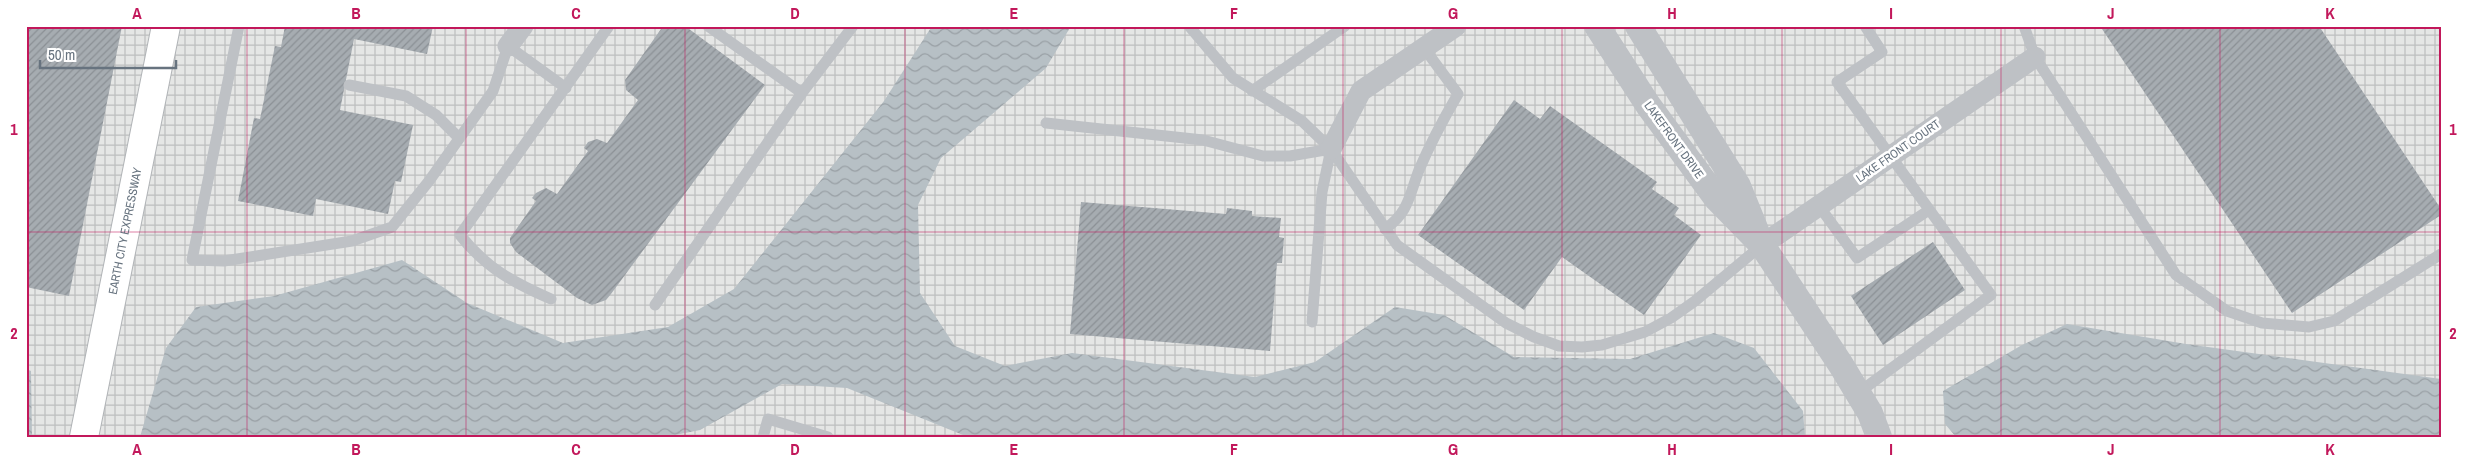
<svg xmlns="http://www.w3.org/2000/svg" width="2467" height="463" font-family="'Archivo Narrow',sans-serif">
<defs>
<pattern id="industrial-grid" width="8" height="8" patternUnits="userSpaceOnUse" patternTransform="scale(1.25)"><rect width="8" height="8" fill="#e5e6e5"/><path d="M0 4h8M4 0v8" fill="none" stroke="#bdbfbf"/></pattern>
<pattern id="water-waves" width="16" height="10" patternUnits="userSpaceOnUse" patternTransform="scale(1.25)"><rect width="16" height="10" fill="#b7c0c5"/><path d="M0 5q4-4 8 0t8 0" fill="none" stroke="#99a0a5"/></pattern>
<pattern id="building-hatch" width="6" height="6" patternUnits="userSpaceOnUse" patternTransform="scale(1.25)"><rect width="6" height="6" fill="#a6acb1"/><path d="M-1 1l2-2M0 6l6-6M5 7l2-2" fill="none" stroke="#8b9095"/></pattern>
</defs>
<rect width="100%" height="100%" fill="#f4f4f1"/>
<path fill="url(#industrial-grid)" d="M26 26H2441V437H26Z"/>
<path fill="url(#water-waves)" d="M932 26H1071L1046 68 941 158 918 205 920 293 955 346 1005 366 1072 353 1255 377 1315 362 1395 307 1444 315 1514 357 1630 359 1714 333 1754 348 1803 411 1805 437H968L847 388 782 384 700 430 665 437H140L166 348 196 307 274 296 402 260 467 303 563 343 668 327 734 289 884 101Z
M2067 324 2186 344 2441 379V437H1956L1945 424 1943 391 2022 345Z
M26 369 31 371 32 437H26Z"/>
<path fill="url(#building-hatch)" d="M26 26H122L69 296 26 287Z
M285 26H433L427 54 354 39 340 110 413 125 401 182 395 181 388 214 316 199 313 216 238 201 254 118 260 119 275 46 281 47Z
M657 26H685L765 85 611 294 606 300 592 305 577 298 516 252 510 243V238L536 201 532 198 536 193 546 188 557 194 588 151 584 148 588 142 597 139 607 143 638 100 626 90 625 80 661 29Z
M2100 26H2319L2441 209V215L2292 313Z
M1514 100 1540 119 1550 106 1657 182 1652 189 1679 208 1674 215 1701 235 1644 315 1562 257 1524 310 1418 235Z
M1081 202 1226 214 1227 208 1252 211V216L1281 218 1279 237 1284 238 1282 263H1277L1270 351 1070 334Z
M1933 242 1965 290 1883 345 1851 296Z"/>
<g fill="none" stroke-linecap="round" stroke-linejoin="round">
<defs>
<g id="trunk">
<path id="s1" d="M84 437 166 26"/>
</g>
</defs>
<use href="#trunk" stroke="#b1b4b7" stroke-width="30"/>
<path stroke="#bec1c5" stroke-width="11" d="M239 26 192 260 224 261 352 241 392 227 429 181 493 91 508 46 566 88
M708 26 802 93 853 26
M1189 26 1233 78 1302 121 1331 149 1397 245 1506 323 1534 337 1559 346 1582 347 1602 345 1645 332 1671 318 1695 301 1762 245
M2024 26 2035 57 2176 275 2227 311 2262 323 2309 327 2334 321 2441 254
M349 85 406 96 436 115 459 138
M1252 91 1345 26
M1046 123 1203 140 1263 156H1290L1331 149
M1819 206 1857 258 1929 210
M1385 229C1409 212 1409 196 1419 170 1430 144 1444 118 1458 94L1424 48
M551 299C514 283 486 268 460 235L609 26
M655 305 802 93
M1312 322 1322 192 1331 149
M1858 393 1991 295 1837 82 1882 52 1865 26
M763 437 768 419 828 437"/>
<path stroke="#bec1c5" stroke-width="21" d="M508 46 523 26
M1331 149 1361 91 1456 26
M1762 245 2035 57"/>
<path stroke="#bec1c5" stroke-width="26" d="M1597 26 1648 105 1717 199 1762 245 1841 365 1870 413 1879 437
M1638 26 1738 186 1757 233"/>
<use href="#trunk" stroke="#fff" stroke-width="28"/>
</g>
<path fill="none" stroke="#c2185b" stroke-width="1" stroke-opacity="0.55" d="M247 26V437M466 26V437M685 26V437M905 26V437M1124 26V437M1343 26V437M1562 26V437M1782 26V437M2001 26V437M2220 26V437M26 232H2441"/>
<g text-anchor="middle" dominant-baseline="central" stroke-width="5" stroke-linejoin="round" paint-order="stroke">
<g font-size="12" fill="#67737f" stroke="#fff">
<text transform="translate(1674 140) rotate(54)">LAKEFRONT DRIVE</text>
<text transform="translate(1898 151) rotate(-35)">LAKE FRONT COURT</text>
<text stroke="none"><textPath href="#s1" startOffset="210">EARTH CITY EXPRESSWAY</textPath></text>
</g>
</g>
<rect width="2467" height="463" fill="none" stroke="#ffffff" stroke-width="55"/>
<path d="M40 60v8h136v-8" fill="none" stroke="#67737f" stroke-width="2.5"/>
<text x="48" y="60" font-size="15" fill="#67737f" stroke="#ffffff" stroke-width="4" paint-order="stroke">50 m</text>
<rect x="28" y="28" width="2412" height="408" fill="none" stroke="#c2185b" stroke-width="2"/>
<g font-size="16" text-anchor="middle" font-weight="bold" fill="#c2185b">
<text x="137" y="19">A</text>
<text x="356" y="19">B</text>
<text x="576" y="19">C</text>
<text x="795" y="19">D</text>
<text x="1014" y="19">E</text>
<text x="1234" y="19">F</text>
<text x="1453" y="19">G</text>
<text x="1672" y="19">H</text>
<text x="1891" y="19">I</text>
<text x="2111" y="19">J</text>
<text x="2330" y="19">K</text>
<text x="14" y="135">1</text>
<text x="2453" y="135">1</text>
<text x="14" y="339">2</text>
<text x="2453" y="339">2</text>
<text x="137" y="455">A</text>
<text x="356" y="455">B</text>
<text x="576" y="455">C</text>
<text x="795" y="455">D</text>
<text x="1014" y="455">E</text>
<text x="1234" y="455">F</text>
<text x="1453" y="455">G</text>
<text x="1672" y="455">H</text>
<text x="1891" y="455">I</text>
<text x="2111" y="455">J</text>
<text x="2330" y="455">K</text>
</g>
</svg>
